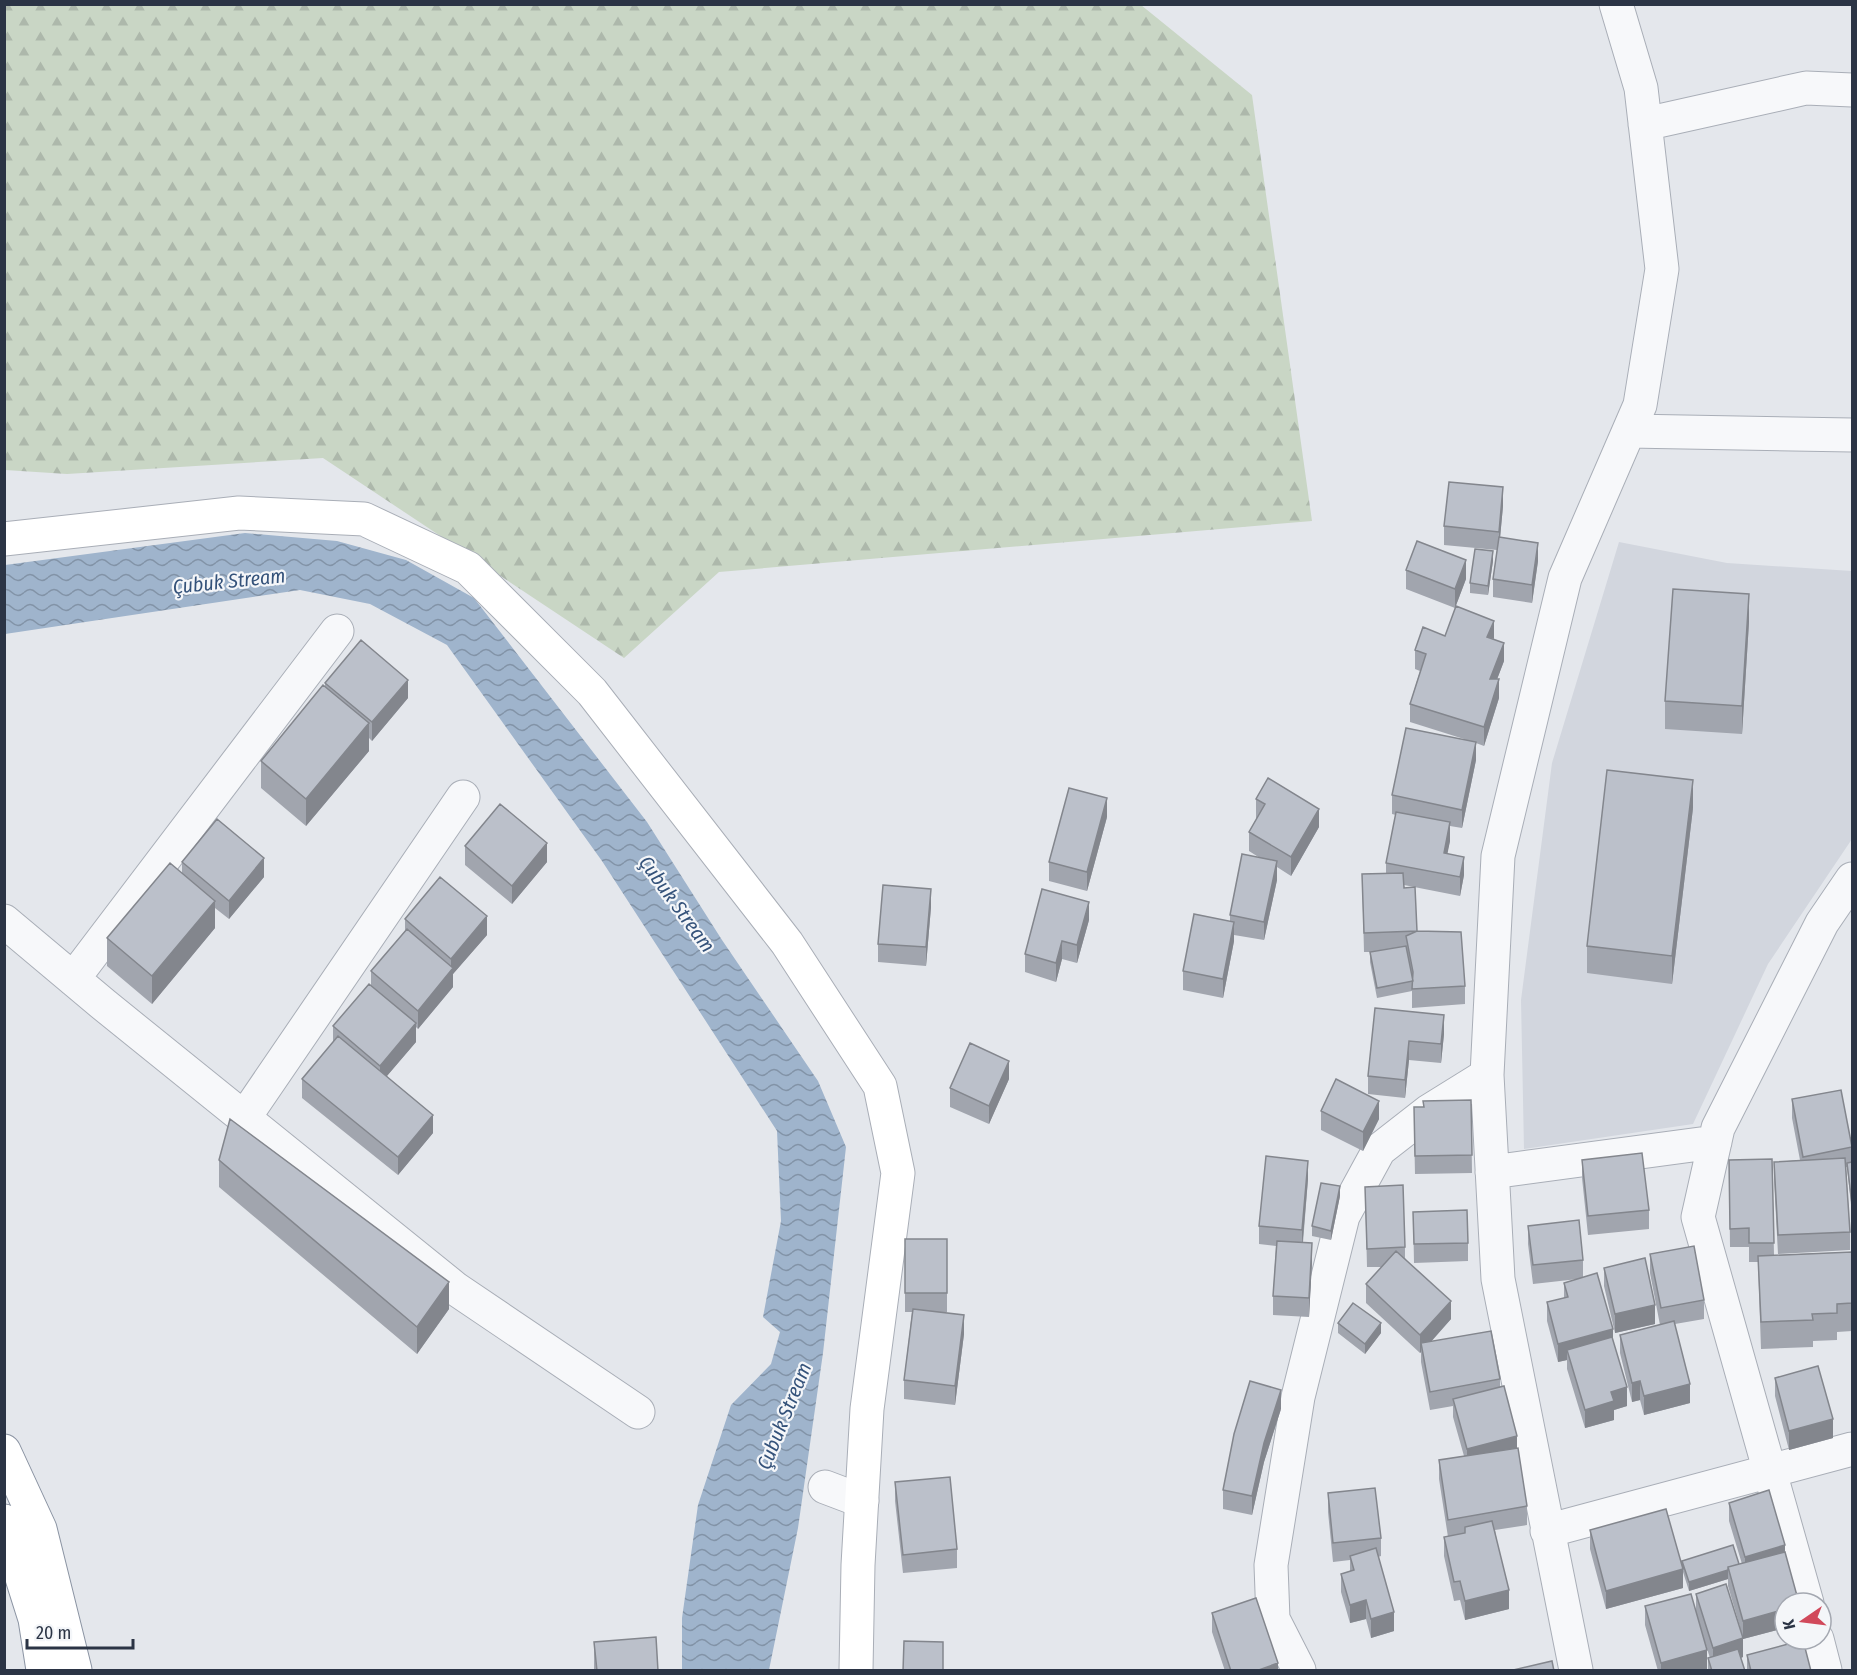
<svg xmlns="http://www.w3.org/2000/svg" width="1857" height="1675" font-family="'Fira Sans Condensed',sans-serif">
<defs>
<pattern id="forest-firs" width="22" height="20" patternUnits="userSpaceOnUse" patternTransform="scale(1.5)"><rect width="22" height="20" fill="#c9d6c5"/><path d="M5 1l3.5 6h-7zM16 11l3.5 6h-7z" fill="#adb8ab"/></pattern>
<pattern id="water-waves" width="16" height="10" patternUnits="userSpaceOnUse" patternTransform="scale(1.5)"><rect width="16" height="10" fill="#9fb4cc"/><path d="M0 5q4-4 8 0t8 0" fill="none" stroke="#8293a7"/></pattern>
</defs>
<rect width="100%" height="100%" fill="#e4e7ec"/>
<path fill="#d2d6de" d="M1619 542 1727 563 1852 571V839L1768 964 1693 1124 1524 1149 1521 1000 1552 763Z"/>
<path fill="url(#forest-firs)" d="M4 5H1141L1252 95 1312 521 719 572 624 658 323 458 67 474 5 470Z"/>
<path fill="url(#water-waves)" d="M245 533 337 541 406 560 474 598 647 822 722 940 818 1081 846 1147 823 1353 798 1528 769 1670H682V1618L698 1505 731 1405 771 1364 780 1332 763 1317 781 1221 777 1131 602 861 447 645 370 604 300 590 5 634V565Z"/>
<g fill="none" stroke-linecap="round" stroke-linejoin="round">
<defs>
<path id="street" d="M1645 124 1806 88 1852 90
M1629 431 1852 435
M4 921 103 1004 456 1289 638 1412
M73 979 337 631
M1487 1075 1498 856 1565 578 1640 405 1662 269 1641 88 1616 4
M244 1118 463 797
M1492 1172 1715 1142
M825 1487 862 1501
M1547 1531 1852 1449
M1807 1603 1698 1217 1718 1128 1822 923 1852 879
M1817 1639 1825 1670
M1299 1670 1273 1619 1271 1565 1298 1397 1343 1216 1379 1150 1429 1111 1487 1075 1498 1279 1576 1670"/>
<path id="secondary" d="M4 539 239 513 364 519 468 568 592 692 787 943 880 1086 898 1173 867 1409 858 1565 856 1670"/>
<path id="highway" d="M4 1451 40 1529 75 1670
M4 1521 35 1619 43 1670"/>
</defs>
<use href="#street" stroke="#a9aeb7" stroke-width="35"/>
<use href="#secondary" stroke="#a9aeb7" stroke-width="35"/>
<use href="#highway" stroke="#8b94a3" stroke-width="35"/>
<use href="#street" stroke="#f7f8fa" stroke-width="33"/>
<use href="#secondary" stroke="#fff" stroke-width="33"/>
<use href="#highway" stroke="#fff" stroke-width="33"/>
</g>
<path fill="#a1a5ae" d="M1503 506 1500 537 1538 561 1532 603 1493 597V579L1497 550 1444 545V526Z
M1493 561 1488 595 1470 593V583Z
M1406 570 1466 579 1455 608 1406 589Z
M1749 622 1742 734 1665 729V701Z
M1445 636 1494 639 1504 661 1497 679 1499 698 1484 746 1476 743V760L1462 828 1450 826V841L1447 853 1464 875 1460 896 1404 885 1417 931 1465 986V1004L1412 1008V991L1377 998 1370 962V952H1374H1364L1362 874 1386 873V863L1396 815 1392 814V795L1464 739 1410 722V704L1420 671 1415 669V650Z
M325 683 408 698 372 741 369 738V751L306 826 261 788V761L325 687Z
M1256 799 1319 827 1291 876 1277 867V880L1264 940 1234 935V941L1223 998 1183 990V971L1230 921V915L1260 858 1249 851V832L1257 818H1256Z
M1693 808 1672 984 1587 973V946Z
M1107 817 1087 891 1049 881V862Z
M465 846 547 862 512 904 465 865Z
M182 862 264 877 229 919 215 908V928L152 1004 107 966V938L182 872Z
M931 907 926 966 878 962V944Z
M405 919 487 935 453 974V987L418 1029 416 1027V1042L387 1076 433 1133 398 1175 302 1098V1079L333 1042V1026L371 985V971L405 931Z
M1089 920 1077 963 1062 959 1056 982 1025 972V954Z
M1375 1008 1444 1034 1441 1063 1409 1060 1405 1098 1368 1094V1076Z
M1009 1079 989 1124 950 1107V1088Z
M1792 1099 1852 1147V1214L1847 1167H1846L1850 1232V1250L1778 1254 1774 1180V1162L1800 1160 1792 1118Z
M1471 1100 1472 1173 1415 1174 1414 1126 1423 1107Z
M1321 1111 1379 1119 1363 1151 1321 1130Z
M1772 1159 1774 1255 1852 1252V1331L1837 1332V1340L1813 1341V1347L1761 1349 1758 1262H1749V1247H1730L1729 1160Z
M219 1160 449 1309 417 1354 219 1187Z
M1582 1160 1649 1210V1229L1588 1235 1582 1178Z
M1308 1179 1303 1243 1312 1262 1309 1317 1273 1315V1296L1276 1246 1259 1244V1226Z
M1365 1187 1405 1247V1258L1451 1319 1431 1341 1500 1379V1387L1517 1448 1527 1506V1525L1495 1530 1509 1609 1465 1620 1460 1600 1454 1601 1444 1556V1537H1448L1439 1479V1460L1464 1456 1453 1417V1406L1430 1410 1421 1362V1352L1420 1353 1366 1303V1284L1382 1267H1367Z
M1340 1196 1331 1240 1312 1236V1226Z
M1413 1212 1468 1243V1261L1414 1263Z
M1528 1226 1583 1260V1277L1613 1340 1627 1406 1614 1410V1420L1585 1428 1567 1369V1360L1558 1362 1547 1321V1302L1564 1298V1283L1578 1279 1533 1284 1528 1244Z
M905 1239H947V1312H935L964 1334 955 1405 904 1399V1380L912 1312H905Z
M1650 1254 1704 1300V1319L1675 1324 1690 1403 1644 1415 1640 1400 1632 1402 1620 1353V1335L1660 1325 1650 1273Z
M1604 1268 1655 1324 1615 1333 1604 1286Z
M1338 1323 1381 1333 1365 1354 1338 1333Z
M1775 1378 1833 1438 1789 1450 1775 1396Z
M1281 1409 1264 1462 1252 1515 1223 1509V1490Z
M895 1482 957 1549V1568L903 1573 895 1501Z
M1328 1493 1381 1538V1556L1378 1557 1394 1631 1371 1638 1366 1619 1350 1623 1341 1592V1574L1350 1571V1560L1333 1562 1328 1512Z
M1729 1503 1785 1603V1628L1743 1639V1657L1741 1658 1745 1671H1708V1658H1710L1700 1627 1707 1669 1701 1671H1658L1645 1625V1606L1696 1611V1594L1740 1627 1728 1586V1579L1689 1591 1683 1572V1588L1606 1609 1590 1549V1530L1682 1567V1561L1739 1564H1742L1729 1521Z
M1212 1613 1278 1671H1225L1212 1632Z
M594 1642 658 1671H594Z
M1747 1655 1811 1671H1747Z"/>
<path fill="#83868d" d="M1503 487V506L1499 550V532Z
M1538 543V561L1532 603V585Z
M1493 551V561L1488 595V586Z
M1466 560V579L1455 608V589Z
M1749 594V622L1742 734V706Z
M1494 621V639L1487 637Z
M1504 643V661L1490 698V679Z
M1499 679V698L1484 746V727Z
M408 680V698L372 741V722Z
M369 723V751L306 826V799Z
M1476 742V760L1462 828V810Z
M1693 780V808L1672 984V956Z
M1107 798V817L1087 891V872Z
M1319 809V827L1291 876V857Z
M1450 822V841L1444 871V853Z
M547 843V862L512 904V886Z
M1464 857V875L1460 896V877Z
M264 858V877L229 919V901Z
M1277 861V880L1264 940V922Z
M931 889V907L926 966V947Z
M215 901V928L152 1004V976Z
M1089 902V920L1077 963V945Z
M487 916V935L453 974V987L418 1029V1011L451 971V959Z
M1234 922V941L1223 998V979Z
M1062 941V959L1056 982V963Z
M1444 1015V1034L1441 1063V1044Z
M416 1023V1042L380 1084V1066Z
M1409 1041V1060L1405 1098V1080Z
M1009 1061V1079L989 1124V1106Z
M1379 1101V1119L1363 1151V1132Z
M433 1115V1133L398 1175V1157Z
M1308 1161V1179L1302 1249V1230Z
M1340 1186V1196L1331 1240V1231Z
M1312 1243V1262L1309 1317V1298Z
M449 1282V1309L417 1354V1327Z
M1451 1301V1319L1423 1351 1421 1343V1352L1420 1353V1335Z
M1655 1305V1324L1615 1333V1314Z
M964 1315V1334L955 1405V1386Z
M1381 1323V1333L1365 1354V1344Z
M1613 1329V1348L1567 1350V1360L1558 1362V1344Z
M1640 1381V1400L1632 1402V1383Z
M1690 1384V1403L1644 1415V1396Z
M1627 1387V1406L1614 1410V1420L1585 1428V1410L1611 1392Z
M1281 1390V1409L1264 1462 1252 1515V1496L1264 1443Z
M1833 1419V1438L1789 1450V1431Z
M1517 1436V1455L1467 1468V1449Z
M1785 1545V1563L1745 1576V1557Z
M1683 1569V1588L1606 1609V1591Z
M1728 1570V1579L1689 1591V1582Z
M1509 1590V1609L1465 1620V1601Z
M1366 1600V1619L1350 1623V1605Z
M1785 1609V1628L1743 1639V1657L1713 1667V1648L1743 1638V1621Z
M1394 1612V1631L1371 1638V1619Z
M1707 1650V1669L1701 1671H1661V1663Z
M1278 1663V1671H1256Z"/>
<path fill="#bbc0ca" stroke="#83868d" stroke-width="1.5" d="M1449 482 1503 487 1499 532 1444 526Z
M1499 537 1538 543 1532 585 1493 579Z
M1417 541 1466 560 1455 589 1406 570Z
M1475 549 1493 551 1488 586 1470 583Z
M1673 589 1749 594 1742 706 1665 701Z
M1456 606 1494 621 1487 637 1504 643 1490 679H1499L1484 727 1410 704 1426 654 1415 650 1423 627 1445 636Z
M361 640 408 680 372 722 325 683Z
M323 685 369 723 306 799 261 761Z
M1406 728 1476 742 1462 810 1392 795Z
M1607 770 1693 780 1672 956 1587 946Z
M1268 778 1319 809 1291 857 1249 832 1265 804 1256 799Z
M1069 788 1107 798 1087 872 1049 862Z
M500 804 547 843 512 886 465 846Z
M1396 812 1450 822 1444 853 1464 857 1460 877 1386 863Z
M217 819 264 858 229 901 182 862Z
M1242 854 1277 861 1264 922 1230 915Z
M170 863 215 901 152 976 107 938Z
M1403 873 1404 888 1415 887 1417 931 1461 932 1465 986 1412 989 1413 972 1406 936 1417 931 1364 933 1362 874Z
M440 877 487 916 451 959 405 919Z
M883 885 931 889 926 947 878 944Z
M1042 889 1089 902 1077 945 1062 941 1056 963 1025 954Z
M1194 914 1234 922 1223 979 1183 971Z
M407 929 453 968 418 1011 371 971Z
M1406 946 1413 981 1377 988 1370 952Z
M369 984 416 1023 380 1066 333 1026Z
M1375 1008 1444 1015 1441 1044 1409 1041 1405 1080 1368 1076Z
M338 1036 433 1115 398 1157 302 1079Z
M970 1043 1009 1061 989 1106 950 1088Z
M1336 1079 1379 1101 1363 1132 1321 1111Z
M1841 1090 1852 1147 1803 1157 1792 1099Z
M1471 1100 1472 1155 1415 1156 1414 1107H1424L1423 1101Z
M230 1119 449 1282 417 1327 219 1160Z
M1642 1153 1649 1210 1588 1216 1582 1160Z
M1266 1156 1308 1161 1302 1230 1259 1226Z
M1845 1158 1850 1232 1778 1235 1774 1162Z
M1772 1159 1774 1243H1749V1228L1730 1229 1729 1160Z
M1852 1162V1204L1847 1163Z
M1321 1183 1340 1186 1331 1231 1312 1226Z
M1403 1185 1405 1247 1367 1249 1365 1187Z
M1467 1210 1468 1243 1414 1244 1413 1212Z
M1579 1220 1583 1260 1533 1265 1528 1226Z
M905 1239H947V1293H905Z
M1277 1241 1312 1243 1309 1298 1273 1296Z
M1694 1246 1704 1300 1661 1308 1650 1254Z
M1396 1251 1451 1301 1420 1335 1366 1284Z
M1852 1252V1303L1837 1304V1313L1812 1314 1813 1320 1761 1322 1758 1256Z
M1645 1258 1655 1305 1615 1314 1604 1268Z
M1597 1273 1613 1329 1558 1344 1547 1302 1568 1297 1564 1283Z
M1353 1303 1381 1323 1365 1344 1338 1323Z
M913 1309 964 1315 955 1386 904 1380Z
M1674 1321 1690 1384 1644 1396 1640 1381 1632 1383 1620 1335Z
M1491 1331 1500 1379 1430 1392 1421 1343Z
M1612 1337 1627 1387 1611 1392 1614 1401 1585 1410 1567 1350Z
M1818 1366 1833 1419 1789 1431 1775 1378Z
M1250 1381 1281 1390 1264 1443 1252 1496 1223 1490 1234 1434Z
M1504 1386 1517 1436 1467 1449 1453 1399Z
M1518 1448 1527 1506 1448 1520 1439 1460Z
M950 1477 957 1549 903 1555 895 1482Z
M1375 1488 1381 1538 1333 1543 1328 1493Z
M1769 1490 1785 1545 1745 1557 1729 1503Z
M1666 1509 1683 1569 1606 1591 1590 1530Z
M1492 1521 1509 1590 1465 1601 1460 1581 1454 1582 1444 1537 1465 1533V1527Z
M1733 1545 1739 1564 1728 1567V1570L1689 1582 1682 1561Z
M1376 1548 1394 1612 1371 1619 1366 1600 1350 1605 1341 1574 1354 1570 1350 1556Z
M1785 1552 1799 1603H1785V1609L1743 1621 1728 1567Z
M1726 1584 1743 1638 1713 1648 1696 1594Z
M1691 1594 1707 1650 1661 1663 1645 1606Z
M1256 1598 1278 1663 1256 1671H1231L1212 1613Z
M656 1637 658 1671H597L594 1642Z
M1803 1640 1811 1671H1751L1747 1655Z
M904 1641 943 1642V1671H903Z
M1738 1649 1745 1671H1712L1708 1658Z
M1552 1661 1554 1671H1509Z"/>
<g text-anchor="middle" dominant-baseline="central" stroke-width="4.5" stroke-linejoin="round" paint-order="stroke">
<g font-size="20" font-style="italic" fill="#34527a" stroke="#f4f6f9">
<text transform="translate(229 581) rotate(-6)">Çubuk Stream</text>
<text transform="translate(677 904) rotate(54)">Çubuk Stream</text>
<text transform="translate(784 1416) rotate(-68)">Çubuk Stream</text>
</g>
</g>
<rect width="1857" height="1675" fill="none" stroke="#2b3445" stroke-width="12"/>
<g transform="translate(1803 1621) rotate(256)"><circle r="28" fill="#f4f6f9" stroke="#a4a8b1" stroke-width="1.5"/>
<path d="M0-4.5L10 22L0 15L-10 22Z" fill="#d1495b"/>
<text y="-9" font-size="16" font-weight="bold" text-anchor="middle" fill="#2b3445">K</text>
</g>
<path d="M27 1639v9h106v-9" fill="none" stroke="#2b3445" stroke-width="3"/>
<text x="36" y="1639" font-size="18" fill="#2b3445" stroke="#f4f6f9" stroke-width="4.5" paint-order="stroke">20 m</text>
</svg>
